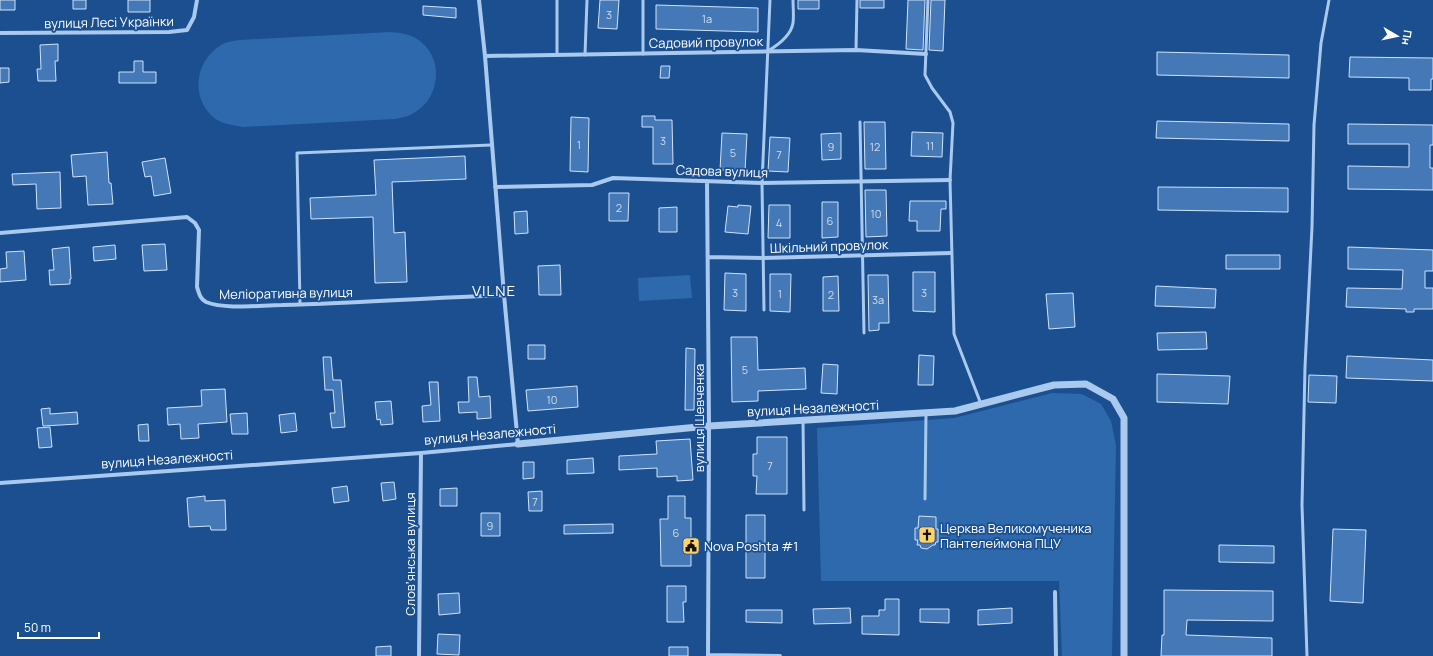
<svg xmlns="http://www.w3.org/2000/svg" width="1433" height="656" font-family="Manrope,sans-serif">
<rect width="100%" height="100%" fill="#1b4f8f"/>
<path fill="#2e69ad" d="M390 32C402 33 412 34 421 42 445 61 439 101 412 114 407 117 400 118 394 119L243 127C232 125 220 124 212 116 190 95 196 60 221 45 226 42 233 41 239 40Z
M690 275 692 298 639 301 638 278Z
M1052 393 1082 394 1101 404 1111 421 1116 445 1112 656H1062L1059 581H821L817 428 954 418Z"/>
<path fill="#4478b7" stroke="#cfe3fa" d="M0 0H15V10H0Z
M73 0H86V9H73Z
M128 0H150V12H128Z
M600 0H619L617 29 598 28Z
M798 0H819V9H798Z
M860 0H884V8H860Z
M908 0H925L923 50 906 49Z
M931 0H945L943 51 929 50Z
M656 5 758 8V32L656 29Z
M423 6 456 8V18L423 15Z
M58 44V61H55L56 81H38L37 69H41L40 45Z
M1157 52 1289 55V78L1157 75Z
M1350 57 1433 58V79H1431V90H1409V78L1349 77Z
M134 61H143V72H156V83H119V72H134Z
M661 66H670L669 78H660Z
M0 68H9V82L0 83Z
M642 116H655V120H672L673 164H653V127H642Z
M571 117 589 118 588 172 570 171Z
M1157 121 1289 124V141L1156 138Z
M864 122H885L886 169H865Z
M1348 124 1433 125V145H1430V168H1433V190L1348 189V166L1409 167V144H1348Z
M912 132 943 133 942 157 911 156Z
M722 133 747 134 745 171 720 170Z
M841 133V159L822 160 821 134Z
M770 137 790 138 788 172 768 171Z
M107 152 109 183H111L113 204 88 205 86 176 73 177 71 155Z
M465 156 466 179 392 182 394 233 405 232 407 282 375 283 373 217 311 219 310 198 376 195 374 160Z
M165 158 171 193 154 196 151 176 145 177 142 162Z
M60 172 61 208 37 209 36 184 13 185 12 174Z
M1158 187 1288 188V212L1158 210Z
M865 190H886L887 236 866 237Z
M609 193H629L628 221H609Z
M910 201H946V209H941L940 231H917V221H909Z
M822 202H838V237L822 238Z
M738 205 751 206 748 234 725 232 728 206 738 207Z
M769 205H790V238H768Z
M677 207V232H659V208Z
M527 211 528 233 515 234 514 212Z
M165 244 167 270 144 271 142 245Z
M115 245 116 259 94 261 93 247Z
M69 247 71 279H70V284L50 285 49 270H54L52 249Z
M1348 247 1433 250V271H1425V288H1433V309H1414V312H1406V309L1346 307 1347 288 1402 289 1403 270 1348 269Z
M24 251 26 280 0 282V269L7 268 6 252Z
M1226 255H1280V269H1226Z
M560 265 561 295H539L538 266Z
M913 272H935V312L913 311Z
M725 273 746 274V311L724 310Z
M770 274H791L790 312 770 311Z
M868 275H888L889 323H879V330L869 331Z
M838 276 839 311H823V277Z
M1156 286 1216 289 1215 308 1155 306Z
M1073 293 1075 327 1049 329 1046 294Z
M1206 332 1207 349 1158 350 1157 333Z
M731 337H757L758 370 805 368 806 389 758 391V401L732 402Z
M528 345H545V359H528Z
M686 348 695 349 694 410H685Z
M919 355 934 356 933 385H918Z
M1347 356 1433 360V381L1346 378Z
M323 357H331L333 380H341L345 427 332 428 330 413H335L333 390H325Z
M823 364 838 365 837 394 821 393Z
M1157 374 1230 376 1228 404 1157 402Z
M1309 375 1337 376 1336 403 1308 402Z
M468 377H477L479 397 490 396 491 418 477 419V412L459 413 458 402H469Z
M429 382H438L440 421 423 422 422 406 431 405Z
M577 386 578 407 528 411 526 390Z
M225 389 227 422 198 424 199 438 181 439 180 424 168 425 167 408 202 406 201 390Z
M391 401 393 424 381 425 380 419 377 420 375 402Z
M50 408V414L77 412 78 424 43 426 41 409Z
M247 413 248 434H232L230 414Z
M295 413 297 431 281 433 279 415Z
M148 424 149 441H139L138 425Z
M50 427 52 447 39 448 37 428Z
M757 437H787V494H756L757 476H753V454H757Z
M690 439 693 480 677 481V476L657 477V468L619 470V456L657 454 656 441Z
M593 458 594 473 567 474V460Z
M523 462H534V478L523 479Z
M394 482 396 499 383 501 381 483Z
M347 486 349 501 334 503 332 488Z
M457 488V506H440V489Z
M542 491V511H529L528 492Z
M205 496V501L225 500 226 530H211L210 526 189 527 187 498Z
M668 496H685V518H691V566H661L660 519H668Z
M481 513H500V536H481Z
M746 515H765V578H746Z
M919 516 936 517V529H938V542H936L935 545H933L927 549 921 548 920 545H917L918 540H915V528H918Z
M613 524V533L564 534V525Z
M1333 529 1366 530 1363 603 1330 601Z
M1219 545 1274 546V563L1219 562Z
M667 586H686V602H683L684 622H667Z
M1164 590 1273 591V621L1187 620 1186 635 1272 638V656H1161L1162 635H1164Z
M459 593 460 613 439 615 438 594Z
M885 599H899V635L862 634V616H879V610H885Z
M850 608 851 623 814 624 813 609Z
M1012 608V623L978 625V610Z
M920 609H949V623L920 622Z
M746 610H782V623L746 622Z
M438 634 460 635 459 655 437 654Z
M391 646V656H376V647Z
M669 647H688V656H669Z"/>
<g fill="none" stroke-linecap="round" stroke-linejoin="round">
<path stroke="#a9c9ee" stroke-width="3" d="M643 0V54
M928 0 925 75 932 88 950 112 953 123 950 180 954 334 981 404
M856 50 857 0
M768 51C778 45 791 36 793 23 794 16 793 7 793 0
M557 55V0
M585 55 587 0
M860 122 864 333
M300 304 297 153 491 145
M764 310 762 183 770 0
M803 420 804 510
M925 499 926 413
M1307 656 1302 505 1305 367 1312 227 1314 125 1321 43 1329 0"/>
<path stroke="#a9c9ee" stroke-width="4" d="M0 33 169 32 187 30 194 17 197 0
M485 56 856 50 926 54
M707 181 709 426 708 656
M495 187 592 185 613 178 762 183 950 180
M0 233 187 217 195 223 199 230 197 287C199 293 200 299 206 302 226 310 261 305 282 305 356 303 430 298 504 295
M708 257 763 258 951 253
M0 483 421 453 518 444 504 295 485 56 479 0
M1055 592 1056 656
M708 655 780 656
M419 656 421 453"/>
<path stroke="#a9c9ee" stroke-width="7" d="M518 444 709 426 955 411 1054 385 1086 384 1113 399 1124 418V656"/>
</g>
<defs>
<symbol id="church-square" viewBox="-11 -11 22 22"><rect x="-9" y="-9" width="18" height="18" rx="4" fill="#ffd166" stroke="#1b4f8f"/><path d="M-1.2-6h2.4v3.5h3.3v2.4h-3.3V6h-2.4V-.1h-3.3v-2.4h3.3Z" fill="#111"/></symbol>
<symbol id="civic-square" viewBox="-11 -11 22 22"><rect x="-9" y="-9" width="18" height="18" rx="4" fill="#ffd166" stroke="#1b4f8f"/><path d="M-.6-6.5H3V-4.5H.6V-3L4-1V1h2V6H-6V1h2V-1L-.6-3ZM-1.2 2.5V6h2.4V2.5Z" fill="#111"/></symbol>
</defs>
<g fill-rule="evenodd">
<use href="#church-square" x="917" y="525" width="20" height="20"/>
<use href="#civic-square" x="681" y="536" width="20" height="20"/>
</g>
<g text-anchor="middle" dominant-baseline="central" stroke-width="3.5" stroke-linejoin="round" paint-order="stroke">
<g font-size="11" fill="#d0dded">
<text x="609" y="14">3</text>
<text x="707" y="18">1а</text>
<text x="663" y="140">3</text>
<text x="579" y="144">1</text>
<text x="930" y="145">11</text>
<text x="831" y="146">9</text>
<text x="875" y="146">12</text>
<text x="733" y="152">5</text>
<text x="779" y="154">7</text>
<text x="619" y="207">2</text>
<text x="876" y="213">10</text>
<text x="830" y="220">6</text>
<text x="779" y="222">4</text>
<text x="735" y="292">3</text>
<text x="924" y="292">3</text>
<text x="780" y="293">1</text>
<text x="831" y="294">2</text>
<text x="878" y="299">3а</text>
<text x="745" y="369">5</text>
<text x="552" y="399">10</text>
<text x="770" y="465">7</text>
<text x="535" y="501">7</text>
<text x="490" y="525">9</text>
<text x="676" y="532">6</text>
</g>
<g font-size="13" fill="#fff" stroke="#1b4f8f">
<text transform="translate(109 22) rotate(-1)">вулиця Лесі Українки</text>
<text transform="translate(706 42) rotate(-1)">Садовий провулок</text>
<text transform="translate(722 171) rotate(2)">Садова вулиця</text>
<text transform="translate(829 246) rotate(-2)">Шкільний провулок</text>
<text transform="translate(286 293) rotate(-1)">Меліоративна вулиця</text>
<text transform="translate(813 408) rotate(-3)">вулиця Незалежності</text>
<text transform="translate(699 418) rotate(-90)">вулиця Шевченка</text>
<text transform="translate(490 434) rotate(-5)">вулиця Незалежності</text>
<text transform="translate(167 459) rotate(-4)">вулиця Незалежності</text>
<text transform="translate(410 554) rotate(-90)">Словʼянська вулиця</text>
</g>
<g font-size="13" fill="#fff" stroke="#1b4f8f" text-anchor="start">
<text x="940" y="528">Церква Великомученика<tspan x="940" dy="15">Пантелеймона ПЦУ</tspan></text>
<text x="704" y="546">Nova Poshta #1</text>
</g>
<g font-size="15" letter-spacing="1" fill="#fff" stroke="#1b4f8f">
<text x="494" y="290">VILNE</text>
</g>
</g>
<g transform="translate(1397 36) rotate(99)" stroke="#1b4f8f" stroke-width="3" paint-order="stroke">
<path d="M0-3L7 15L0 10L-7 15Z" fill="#ffffff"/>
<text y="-6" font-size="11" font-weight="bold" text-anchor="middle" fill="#ffffff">Пн</text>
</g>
<path d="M18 632v6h81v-6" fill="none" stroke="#ffffff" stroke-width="2"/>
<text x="24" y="632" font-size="12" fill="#ffffff" stroke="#1b4f8f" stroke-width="3" paint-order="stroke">50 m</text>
</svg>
